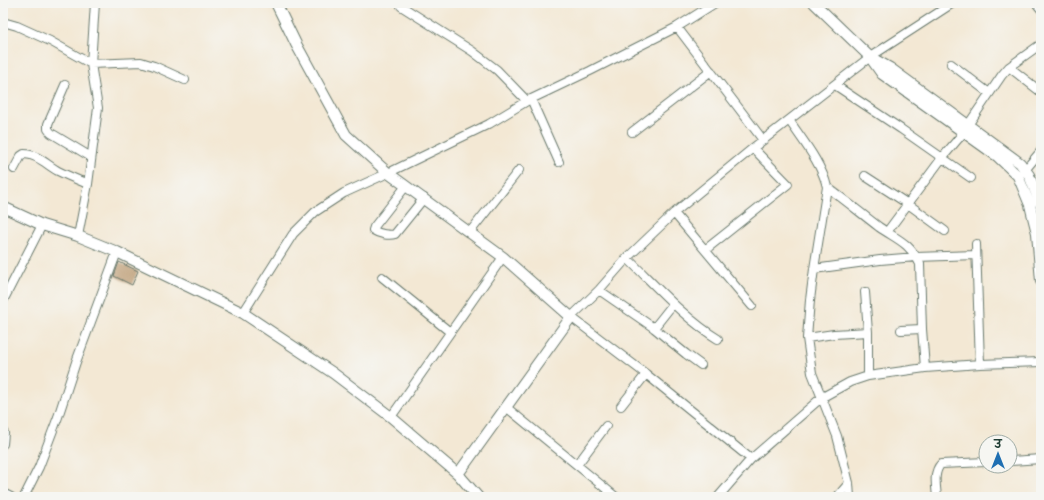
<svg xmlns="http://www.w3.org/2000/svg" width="1044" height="500" font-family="'Comic Neue','Playpen Sans Deva',sans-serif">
<rect width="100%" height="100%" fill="#f6f6f2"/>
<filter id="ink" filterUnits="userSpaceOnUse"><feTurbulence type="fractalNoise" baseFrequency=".025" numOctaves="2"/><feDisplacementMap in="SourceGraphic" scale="8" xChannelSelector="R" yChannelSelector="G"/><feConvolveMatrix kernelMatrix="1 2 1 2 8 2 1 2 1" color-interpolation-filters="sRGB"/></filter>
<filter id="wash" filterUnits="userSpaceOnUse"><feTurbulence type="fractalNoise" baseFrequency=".012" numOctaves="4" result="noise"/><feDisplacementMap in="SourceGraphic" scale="16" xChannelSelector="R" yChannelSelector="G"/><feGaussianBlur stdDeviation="0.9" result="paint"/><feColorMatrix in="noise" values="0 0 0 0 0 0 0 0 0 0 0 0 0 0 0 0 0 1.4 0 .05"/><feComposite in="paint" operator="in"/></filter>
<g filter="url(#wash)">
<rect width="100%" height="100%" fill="#f3e8d4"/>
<g id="blocks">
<path fill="#c0a17c" d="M119 262 138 271 132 285 114 276Z"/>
</g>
</g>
<g filter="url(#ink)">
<use href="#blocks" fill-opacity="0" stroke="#69796c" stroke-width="1"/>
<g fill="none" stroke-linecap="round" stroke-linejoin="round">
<defs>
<path id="minor" d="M1036 3 1041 9
M401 6 472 51 497 70 527 101
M3 22 17 26 50 41 91 64 141 62 154 66 185 80
M677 27 763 140
M951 64 989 93
M1009 67 1041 92
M65 85 48 124V129L51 133 91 157
M835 85 901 129 971 178
M531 99 559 162
M789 120C803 141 822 164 827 187L814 269 810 300 807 338 812 373 837 436 849 483 850 497
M968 125 1002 75 1009 67 1041 44
M632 132 711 71
M14 169 21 156 24 154C37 154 47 165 58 171 68 176 78 180 88 184
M1025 170 1041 151
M865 176 908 204 945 231
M406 186 374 227 373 230C379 234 389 236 395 234L424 198
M827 187C845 200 862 214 879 227 898 240 909 242 920 264L922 329 925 368
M674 213 752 306
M470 232 519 170
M887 232 942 158 964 132
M78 236 88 184 98 108 91 64 95 3
M976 244 980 364
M705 250 788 184 753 148
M627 258C655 285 685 319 718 339
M814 269 880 260 916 257 976 255
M382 277 450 332
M599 290 654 328 686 354 701 365
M865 292 868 332V376
M3 301 42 225
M243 313 293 234 315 212 344 193 388 173 489 124 527 101 590 71 677 27 715 3
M654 328 673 304
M901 330 922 329
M807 338 834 334 868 332
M621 406 646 374
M506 407 616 497
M391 417 503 257
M3 444 4 433
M751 459 646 374 571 317 599 290 627 258 674 213 753 148 870 57 953 3
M1010 461 1041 459
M577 465 606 426
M3 493 11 497
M24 497 39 467 58 417 76 362 117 252
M718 497 751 459 821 398 850 382 868 376 925 368 980 364 1041 362
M837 497 849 483
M937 497C936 486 933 472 941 464L986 462"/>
<path id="tertiary" d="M276 3 296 44 346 135 388 173 503 257 571 317 458 474
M814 3 870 57 882 74 997 156 1018 176 1030 205 1037 233 1041 281
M872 58 890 68 1020 163 1029 175 1041 206
M3 207 42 225 78 236 117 252 243 313 333 373 391 417 458 474 478 497"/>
</defs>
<use href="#minor" stroke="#69796c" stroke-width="10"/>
<use href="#tertiary" stroke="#69796c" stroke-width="12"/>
<use href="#minor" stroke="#fff" stroke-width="8"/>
<use href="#tertiary" stroke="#fff" stroke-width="10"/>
</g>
</g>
<rect width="1044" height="500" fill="none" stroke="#f6f6f2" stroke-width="16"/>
<g transform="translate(998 454)"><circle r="19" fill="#f6f6f2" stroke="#a0aca6"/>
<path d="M0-3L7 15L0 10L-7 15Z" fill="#1f6fb2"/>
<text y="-6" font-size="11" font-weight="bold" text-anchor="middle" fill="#1f3d34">उ</text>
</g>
</svg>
